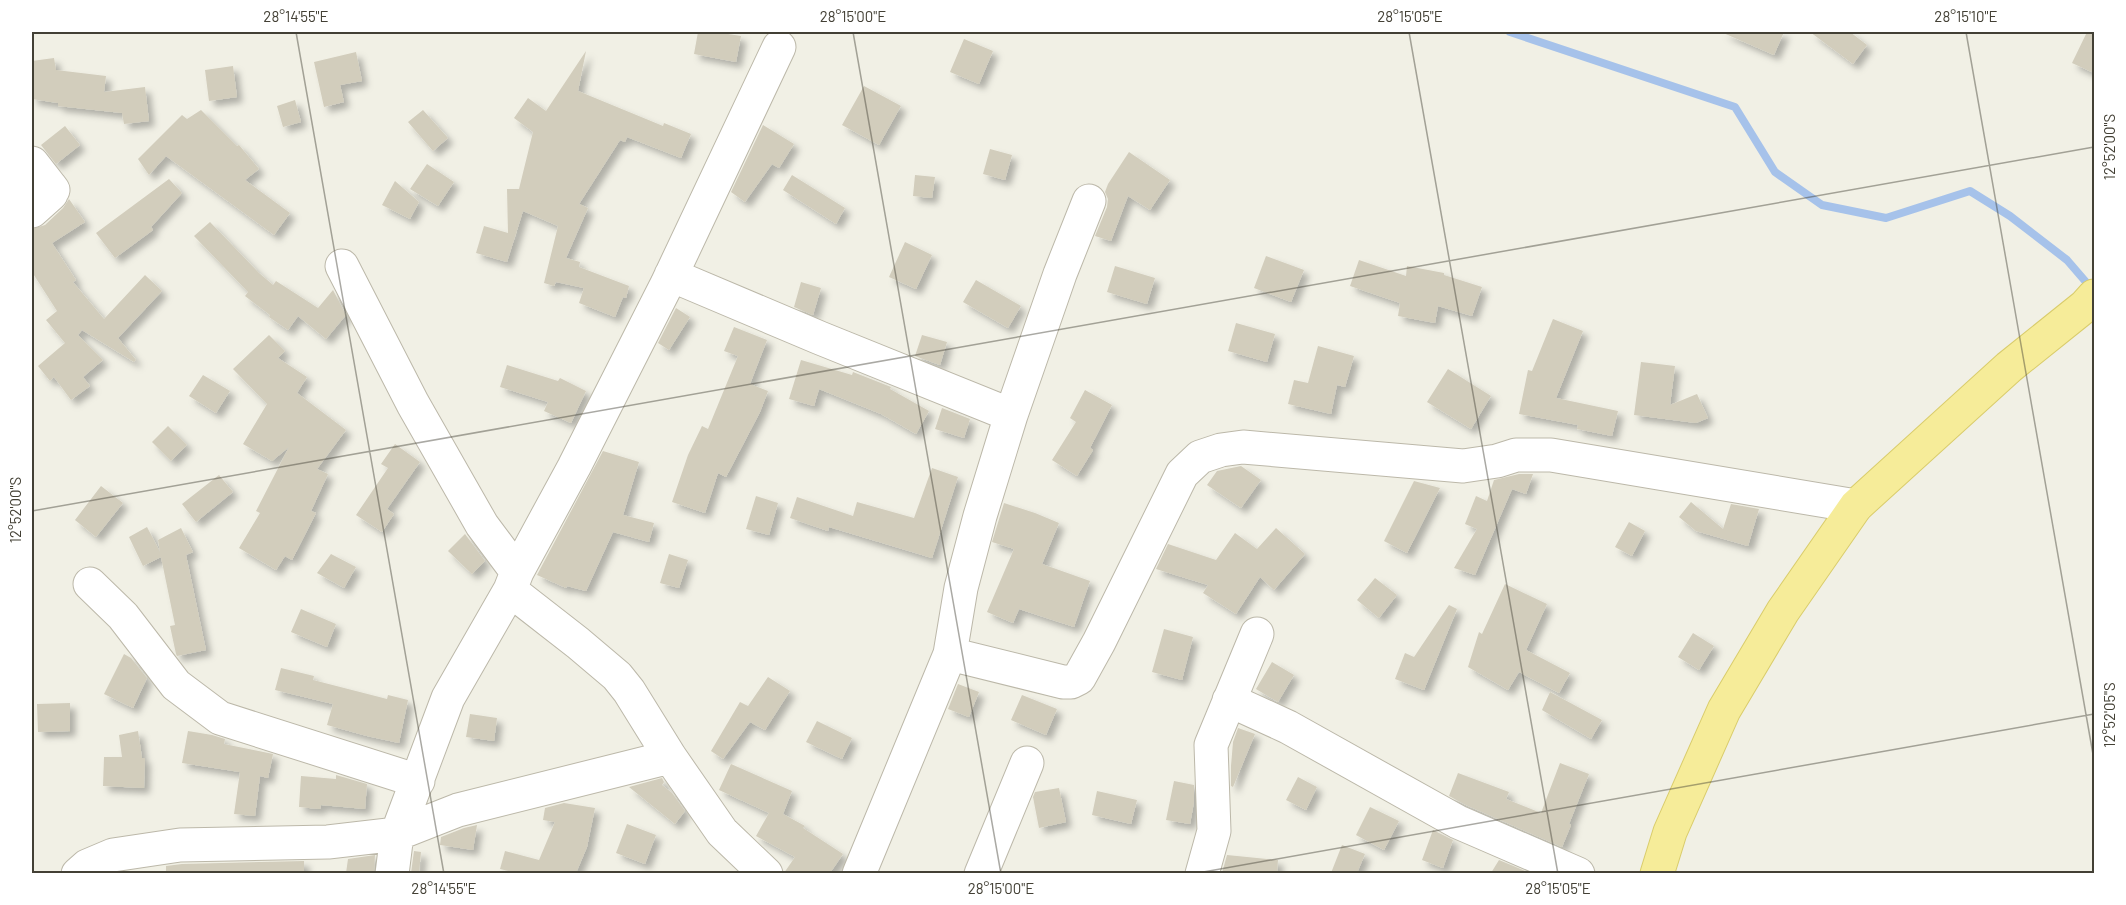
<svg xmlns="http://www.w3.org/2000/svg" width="2126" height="905" font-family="Barlow,sans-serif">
<defs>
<filter id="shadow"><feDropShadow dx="5.5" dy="5.5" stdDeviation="3" flood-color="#0004"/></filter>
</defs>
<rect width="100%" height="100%" fill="#f1f0e5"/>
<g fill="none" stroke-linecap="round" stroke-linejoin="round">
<path stroke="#a6c2ea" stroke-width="8" d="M1510 32 1735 107 1775 172 1822 205 1886 218 1970 191 2010 216 2067 260 2092 289"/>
</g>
<path fill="#d2cdbc" filter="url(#shadow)" d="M698 32H715L741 36 736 62 694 54Z
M1721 32H1784L1774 55Z
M1810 32H1850L1867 45 1853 64Z
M2087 32H2094V73L2072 63Z
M964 39 993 51 979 84 950 72Z
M586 51 578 91 663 126 664 123 691 134 681 158 627 137 625 142 620 140 579 204 588 208 566 258 580 262 579 267 629 286 626 298 623 297 615 317 579 303 584 288 556 282 554 286 544 283 558 226 523 211 507 262 476 253 484 226 508 233 507 189H519L533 132 514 118 528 98 546 111Z
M356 52 362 81 340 85 344 102 324 107 314 62Z
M54 58 56 70 106 76 104 92 145 87 149 121 124 124 122 113 58 106V103L32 99V61Z
M233 66 237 97 209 101 205 70Z
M864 86 901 106 879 145 842 125Z
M295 100 301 122 283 127 277 106Z
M201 110 237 146 239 145 259 169 245 180 290 213 274 235 166 156 149 175 138 159 182 115 187 119Z
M423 110 448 138 433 151 408 122Z
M763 125 794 144 779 168 772 164 745 202 731 192Z
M65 126 80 145 56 164 41 145Z
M990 149 1012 155 1005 180 983 174Z
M1129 152 1170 180 1150 210 1128 196 1111 241 1095 236 1107 207 1108 199 1105 192 1108 184Z
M427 164 454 182 438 206 410 189Z
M792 175 845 208 836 224 783 190Z
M915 175 935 177 932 198 913 196Z
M169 179 182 193 151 227 153 230 115 258 96 233Z
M395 181 419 202 410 219 382 205Z
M69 199 85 222 52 243 76 280 73 282 104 319 145 275 162 291 118 338 136 360 134 362 82 330 78 335 103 360 83 377 90 386 71 400 54 377 50 381 38 366 65 343 46 320 57 311 32 272V229L45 225 63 208Z
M210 222 259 273 273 285 276 281 318 308 333 290 346 315 326 339 298 316 288 330 269 317 270 315 245 296 248 292 194 236Z
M905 242 932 255 916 289 889 277Z
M1266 256 1304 270 1291 302 1254 288Z
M1359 260 1406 276 1407 266 1444 273V275L1482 287 1472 316 1438 306 1435 323 1398 316 1400 303 1350 286Z
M1115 266 1155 278 1147 304 1107 292Z
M976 280 1021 306 1008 328 963 302Z
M801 282 821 288 813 315 794 307Z
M676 308 690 317 669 350 658 343Z
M1553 319 1583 331 1556 398 1618 411 1612 436 1577 429 1578 425 1519 414 1528 370 1532 371Z
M1236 323 1275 334 1267 362 1228 351Z
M734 327 767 340 750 384 768 391 760 412 726 477 718 473 705 513 672 502 688 455 702 426 708 429 738 356 724 351Z
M269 335 285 351 278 358 307 377 297 393 346 430 317 469 328 474 311 511 316 513 292 560 285 556 276 570 239 548 260 513 256 511 289 447 272 461 243 444 267 404 233 369Z
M922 335 947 342 940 365 915 356Z
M1318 346 1354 356 1345 387 1337 385 1331 414 1288 404 1294 380 1308 383Z
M801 360 852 375 853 372 891 387 890 389 929 411 916 434 881 414 819 389 814 406 789 399Z
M1641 362 1675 366 1670 405 1697 394 1708 418 1696 423 1634 415Z
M507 365 558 381 560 378 586 391 571 423 544 411 548 402 500 387Z
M1448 369 1491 396 1471 429 1427 402Z
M203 375 230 391 216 413 189 396Z
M1085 390 1112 405 1090 448 1093 450 1077 476 1052 460 1076 422 1070 418Z
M942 408 970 419 964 438 935 429Z
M168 426 187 445 171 461 152 442Z
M395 444 420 462 387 509 394 514 382 532 356 515 388 468 381 464Z
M603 451 639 462 623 515 654 523 649 542 613 532 586 591 567 586 566 588 537 575Z
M1241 466 1261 480 1241 508 1207 485 1217 471Z
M932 468 958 477 932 558 829 527 828 531 790 518 797 497 853 516 857 502 914 518Z
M1519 474H1533L1526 494 1512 489 1475 575 1454 568 1477 529 1465 524 1476 496 1487 501 1494 480Z
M219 475 233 492 196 522 182 504Z
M1414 481 1440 488 1407 553 1384 541Z
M101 486 123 503 96 537 75 520Z
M756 496 778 503 769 535 746 529Z
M1691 502 1723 529 1731 504 1759 509 1748 546 1696 531 1679 517Z
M1004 503 1035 513 1059 523 1042 564 1090 581 1074 627 1019 609 1013 623 987 612 1014 549 992 542Z
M1629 522 1645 531 1632 556 1615 547Z
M147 527 160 552 158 540 181 528 193 552 186 555 206 650 177 656 176 654 170 626 175 625 161 557 143 566 129 537Z
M1276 528 1305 554 1274 590 1260 577 1236 614 1203 593 1208 585 1156 569 1168 544 1216 560 1235 533 1257 549Z
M465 534 485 561 472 574 448 551Z
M331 554 356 567 344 588 317 573Z
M669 554 688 560 679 588 660 583Z
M1375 578 1397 595 1379 618 1357 600Z
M1505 584 1547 604 1526 650 1570 673 1559 693 1519 672 1508 690 1468 667 1479 632 1482 634Z
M1449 605 1457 609 1424 690 1395 679 1405 653 1414 657Z
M301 609 336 624 327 647 291 632Z
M1164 629 1193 637 1182 680 1152 672Z
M1693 633 1714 646 1699 670 1678 657Z
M124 654 131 658 147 678 133 708 104 694Z
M1272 662 1294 675 1278 702 1256 689Z
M281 668 314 676 313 680 387 699 388 695 408 700 399 743 367 736 327 725 333 704 275 690Z
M768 677 790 691 765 730 750 722 723 759 711 751 740 702 748 706Z
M958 684 979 692 969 717 948 709Z
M1550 692 1602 720 1591 739 1542 710Z
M1022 695 1057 709 1046 735 1011 720Z
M70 703V731L38 732 37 704Z
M470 714 497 718 494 741 466 737Z
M817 721 852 738 842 759 806 742Z
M1238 728 1255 734 1233 787 1231 786V766L1233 742Z
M138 731 142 758H145L144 788 103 786 104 757H122L119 735Z
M188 731 212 735 225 739 224 744 273 754 268 778 260 776 255 816 234 814 240 772 182 763Z
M1560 763 1589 774 1569 824 1571 825 1562 847 1466 805 1449 796 1458 773 1509 792 1506 799 1541 813Z
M731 764 792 791 783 814 805 826 803 828 843 854 830 873H784L795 857 756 836 769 813 719 790Z
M336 775 367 784 365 809 321 805 320 809 299 807 301 776 336 779Z
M1298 777 1317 787 1306 810 1286 800Z
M662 778 664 782 662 785 672 793 685 811 675 824 629 787Z
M1174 781 1194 785V802L1190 824 1166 820Z
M1059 788 1066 822 1039 828 1033 797 1035 792Z
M1097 791 1137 800 1131 824 1092 815Z
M564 803 595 808 587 847 576 873H517L500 869 505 851 539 860 555 822 543 820 545 808Z
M1370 807 1399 821 1384 850 1356 835Z
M627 824 656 835 645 864 616 853Z
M477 825 473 850 440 845 441 837 464 828Z
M1433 830 1453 840 1443 868 1422 860Z
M1342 845 1365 854 1357 873H1331Z
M414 851 421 852 419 873H411Z
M375 855 374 873H346L348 859Z
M1227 855 1278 860 1277 873H1222Z
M1499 860 1530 873H1491Z
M304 861V873H166V866L182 864Z"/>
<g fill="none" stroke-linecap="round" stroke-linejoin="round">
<defs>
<path id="minor" d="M32 163 53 190 50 186
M32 211 51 194 50 186
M342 266 413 404 482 525 517 572
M671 275 820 338 1011 415
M90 584 123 616 176 685 220 718 418 781
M510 590 578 643 617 676 629 691 670 757 722 832 766 874
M950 654 1063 682H1071L1079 678 1099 642 1182 474 1200 457 1221 450 1243 447 1463 466 1497 461 1516 455H1551L1856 506
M1229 700 1288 727 1458 822 1578 874
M78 874 87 866 113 855 180 845 328 842 397 834 458 810 670 757
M392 874 397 834 448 698 510 590 517 572 574 467 667 284 779 47
M859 874 950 654 961 588 980 516 1011 415 1060 274 1089 201
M981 874 1027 763
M1202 874 1214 831 1211 745 1257 634"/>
<path id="major" d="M1657 874 1670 832 1724 710 1783 611 1856 506 2009 367 2085 306 2094 296"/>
</defs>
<use href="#minor" stroke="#bcb8a9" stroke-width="35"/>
<use href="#major" stroke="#d9cc6b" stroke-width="35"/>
<use href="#minor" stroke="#fff" stroke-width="33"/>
<use href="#major" stroke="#f6ec99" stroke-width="33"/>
</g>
<path fill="none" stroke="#434035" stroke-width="1.5" stroke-opacity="0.45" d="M296 32 444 874M853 32 1001 874M1409 32 1558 874M1966 32 2094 760M32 511 2094 147M1192 874 2094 714"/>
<rect width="2126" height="905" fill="none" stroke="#ffffff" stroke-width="66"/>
<rect x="33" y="33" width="2060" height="839" fill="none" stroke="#434035" stroke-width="2"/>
<g font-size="15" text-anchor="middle" fill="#434035">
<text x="296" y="22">28°14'55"E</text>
<text x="853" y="22">28°15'00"E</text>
<text x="1410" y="22">28°15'05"E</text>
<text x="1966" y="22">28°15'10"E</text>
<text transform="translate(2110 147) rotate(-90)" y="5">12°52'00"S</text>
<text transform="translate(16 510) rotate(-90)" y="5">12°52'00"S</text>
<text transform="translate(2110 715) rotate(-90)" y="5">12°52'05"S</text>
<text x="444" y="894">28°14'55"E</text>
<text x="1001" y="894">28°15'00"E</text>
<text x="1558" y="894">28°15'05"E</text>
</g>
</svg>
